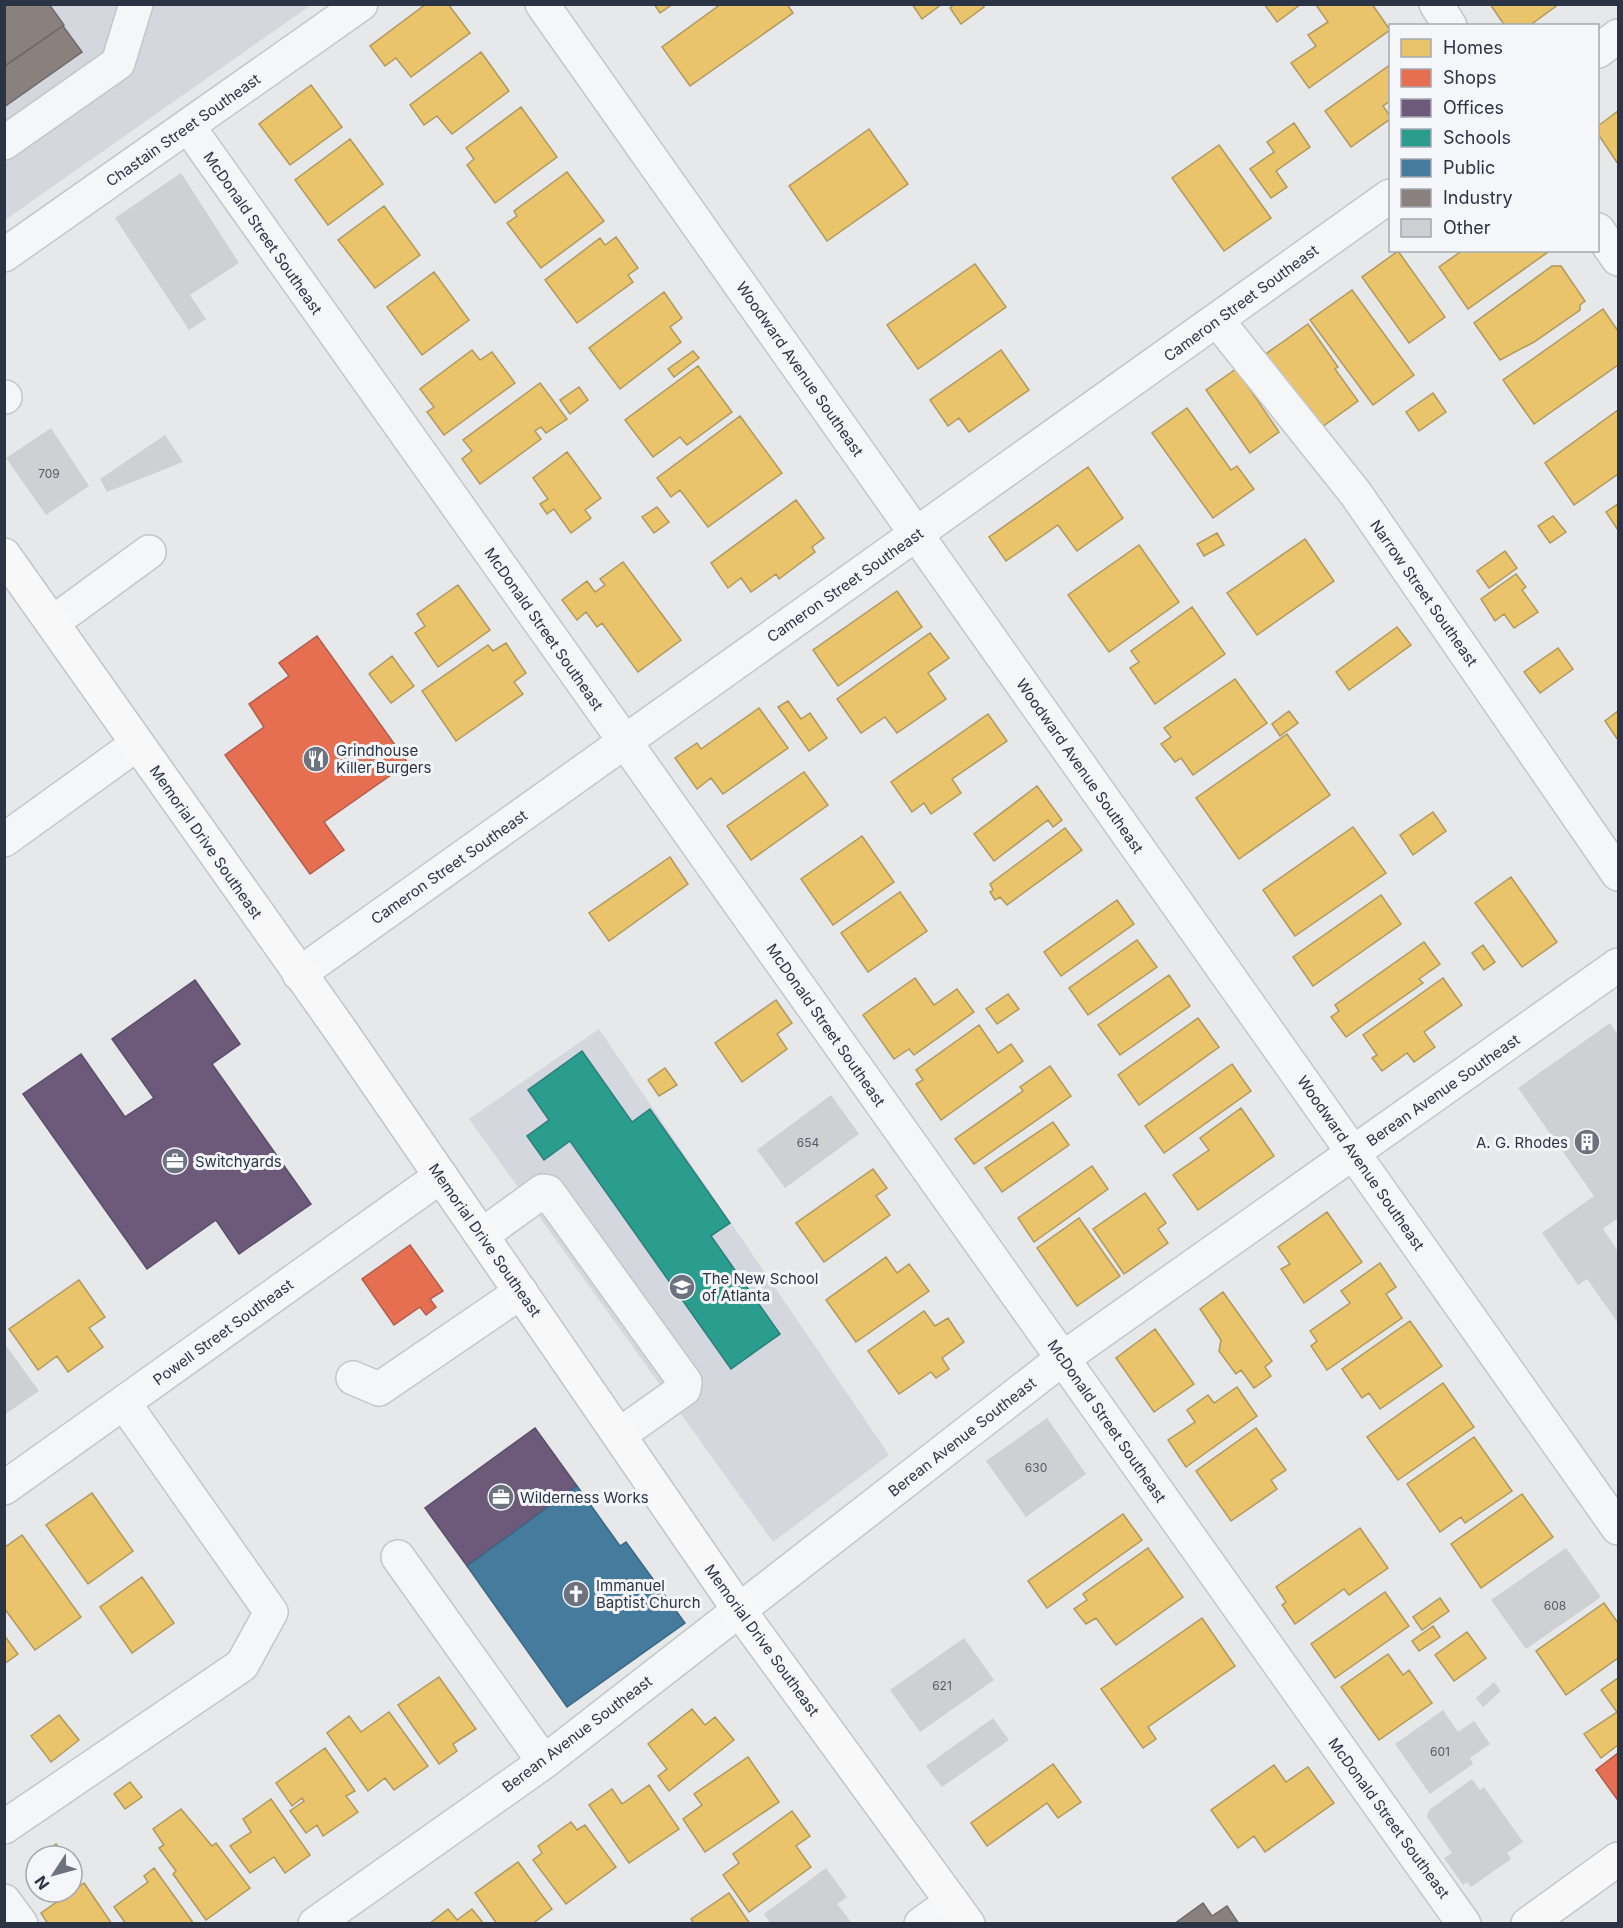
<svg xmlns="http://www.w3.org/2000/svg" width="1623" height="1928" font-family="Inter,sans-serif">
<rect width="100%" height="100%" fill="#e6e8ea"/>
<path fill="#d4d7dd" d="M5 5H311L5 220Z
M599 1029 889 1455 773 1542 469 1119Z"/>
<path fill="#e9c46a" stroke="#b0995f" stroke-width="1.5" d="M426 4H448L470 33 411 77 396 58 385 66 370 46Z
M654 4H673L660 13Z
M721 4H787L793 13 690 86 662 47Z
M912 4H942L922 19Z
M955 4H982L984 7 961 24 950 8Z
M1264 4H1301L1277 22Z
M1372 4 1390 30 1309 88 1291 63 1316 46 1308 35 1328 22 1316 5Z
M1490 4H1559L1529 26H1505Z
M481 52 509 91 452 134 437 116 424 125 410 105Z
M1390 65V101L1383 106 1390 116V119L1351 147 1325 111Z
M311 85 342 127 290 165 259 124Z
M521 107 557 157 495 203 467 165 474 159 466 148Z
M1618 111V164L1598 134V126Z
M1294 123 1310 147 1276 171 1287 187 1271 198 1250 169 1274 152 1267 142Z
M869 129 908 184 827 241 789 186Z
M350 139 383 184 328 225 295 180Z
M1219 145 1271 218 1224 251 1172 178Z
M567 172 604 221 541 268 507 223 517 216 514 211Z
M384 206 420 255 375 288 338 240Z
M616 237 638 268 628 275 633 282 577 323 545 280 600 238 605 245Z
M1463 250H1551L1468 309 1439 267Z
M1398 251 1445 317 1409 343 1362 277Z
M975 264 1006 307 918 369 887 325Z
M1552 266H1561L1585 301 1580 305V310L1534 342 1500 360 1474 323Z
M434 272 469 320 422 355 387 307Z
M1352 290 1414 375 1373 405 1310 320Z
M664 292 682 318 670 327 681 342 620 389 589 348Z
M1603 309 1618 331V365L1534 424 1503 380Z
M1308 324 1338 367 1335 369 1358 401 1322 427 1260 358Z
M472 350 480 360 492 352 515 383 444 435 427 412 434 407 420 389Z
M1001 350 1029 390 969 432 959 418 948 426 930 400Z
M693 351 699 358 674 377 668 369Z
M698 366 732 412 687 445 680 437 653 457 625 420Z
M1236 369 1279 432 1250 453 1206 390Z
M540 383 567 419 546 433 541 427 535 431 541 439 480 484 462 459 472 451 463 440Z
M579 387 588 400 570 414 560 400Z
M1433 393 1446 412 1419 431 1406 412Z
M1187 408 1231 470 1237 466 1254 489 1213 518 1152 433Z
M1618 410V474L1574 505 1545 463Z
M740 416 782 473 708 527 680 490 671 497 657 478Z
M567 452 601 498 585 510 591 518 571 533 554 509 547 514 540 504 548 499 533 478Z
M1088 467 1123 518 1077 551 1058 525 1006 561 989 537Z
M796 500 824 538 812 547 815 552 779 579 776 574 751 592 741 578 728 588 711 563Z
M1618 504V530L1606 512Z
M657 507 669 522 654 533 642 517Z
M1553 516 1566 532 1550 543 1538 526Z
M1217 533 1224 545 1204 556 1197 544Z
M1305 539 1334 581 1257 635 1227 593Z
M1139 545 1179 602 1109 652 1068 595Z
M1505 551 1517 568 1489 588 1477 571Z
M623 562 681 640 638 672 602 623 597 627 586 612 577 620 562 600 587 581 595 592 605 585 600 579Z
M1516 574 1526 587 1522 590 1538 612 1514 628 1504 614 1495 621 1481 599Z
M458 585 490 630 438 667 415 633 425 626 417 614Z
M897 591 922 627 838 686 813 650Z
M1192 607 1225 654 1155 704 1130 668 1139 662 1131 651Z
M1397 627 1411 645 1349 690 1336 672Z
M930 633 949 658 928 673 946 699 897 733 885 717 861 733 837 699Z
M506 643 526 673 514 682 523 694 456 741 422 691 488 645 493 651Z
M1558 648 1573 669 1540 693 1524 672Z
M392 656 414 686 391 703 369 674Z
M1235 679 1267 723 1193 775 1181 758 1175 762 1161 744 1171 737 1164 728Z
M788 701 801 719 810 713 827 738 809 751 778 707Z
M759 708 788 748 723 794 711 778 697 789 675 758 697 743 701 749Z
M1289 711 1298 723 1280 736 1272 724Z
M1618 711V740L1605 721Z
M988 714 1007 741 952 779 961 793 931 814 924 803 912 812 891 782Z
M1287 734 1330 795 1239 859 1196 798Z
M804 772 828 805 751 860 727 826Z
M1037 786 1062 820 1053 827 1048 820 994 861 974 834Z
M1433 812 1446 831 1413 855 1400 835Z
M1353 827 1386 873 1295 936 1263 890Z
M1065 828 1082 850 1007 905 1000 897 995 900 990 892 993 890 990 884Z
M862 836 894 882 833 925 801 879Z
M670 857 688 884 609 941 589 913Z
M1511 877 1557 942 1522 967 1475 903Z
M900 892 927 931 868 972 841 933Z
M1381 895 1401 924 1313 986 1293 957Z
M1117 900 1134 924 1061 976 1044 952Z
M1137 940 1157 967 1088 1015 1069 988Z
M1424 942 1440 964 1419 979 1423 983 1346 1037 1331 1017 1339 1011 1335 1005Z
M1483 945 1495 962 1484 970 1472 953Z
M1169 975 1190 1006 1120 1055 1098 1025Z
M915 978 934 1005 957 989 974 1012 914 1055 909 1049 894 1059 863 1015Z
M1443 978 1462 1005 1424 1032 1435 1047 1414 1062 1407 1053 1382 1071 1372 1058 1377 1055 1363 1035Z
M1008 994 1019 1009 997 1024 986 1009Z
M776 1000 792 1023 777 1034 787 1049 742 1082 715 1043Z
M1198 1018 1219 1047 1139 1105 1118 1075Z
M979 1025 998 1053 1011 1044 1023 1061 941 1120 916 1084 923 1080 916 1070Z
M1232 1064 1251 1091 1164 1153 1145 1126Z
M1050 1066 1071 1096 974 1164 955 1139 1023 1091 1020 1087Z
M665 1068 677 1085 659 1096 648 1080Z
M1241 1108 1274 1156 1198 1210 1173 1175 1209 1150 1200 1138Z
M1053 1122 1069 1145 1002 1192 985 1168Z
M1092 1166 1108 1189 1034 1242 1018 1218Z
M873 1169 887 1188 876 1196 890 1215 824 1262 796 1223Z
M1145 1193 1166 1223 1158 1229 1168 1243 1124 1274 1093 1229Z
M1327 1212 1362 1262 1304 1303 1281 1269 1290 1264 1278 1247Z
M1079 1218 1120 1276 1077 1306 1037 1248Z
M886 1257 897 1273 909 1264 929 1291 856 1342 826 1300Z
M1380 1263 1396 1287 1386 1294 1402 1318 1327 1370 1311 1346 1317 1341 1310 1331 1350 1303 1341 1291Z
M79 1280 105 1317 89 1328 103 1347 68 1372 57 1356 38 1370 9 1329Z
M1223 1292 1272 1361 1265 1367 1271 1376 1254 1388 1241 1370 1236 1374 1219 1351 1221 1340 1200 1309Z
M924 1311 935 1326 948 1318 964 1342 942 1358 949 1369 936 1378 931 1372 899 1394 868 1351Z
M1410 1321 1442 1366 1380 1409 1369 1393 1362 1398 1342 1369Z
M1155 1329 1194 1384 1154 1412 1116 1358Z
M1443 1383 1474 1427 1398 1480 1367 1437Z
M1237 1387 1257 1416 1186 1467 1168 1440 1195 1422 1187 1410 1208 1395 1214 1403Z
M1256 1428 1286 1470 1271 1480 1277 1489 1231 1521 1196 1471Z
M1474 1437 1512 1491 1465 1523 1461 1517 1440 1532 1407 1484Z
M92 1493 133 1551 88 1584 46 1525Z
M1522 1494 1553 1537 1481 1588 1451 1544Z
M1123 1514 1142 1540 1047 1608 1028 1581Z
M1360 1528 1388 1568 1349 1595 1344 1589 1295 1624 1282 1605 1286 1602 1276 1587Z
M22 1535 81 1617 35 1650 4 1608V1548Z
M1148 1548 1183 1597 1116 1645 1096 1618 1086 1624 1074 1609 1087 1600 1083 1594Z
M142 1577 174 1623 132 1653 100 1607Z
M1385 1592 1409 1626 1335 1678 1311 1644Z
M1440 1598 1449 1611 1422 1630 1413 1617Z
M1604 1603 1618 1623V1658L1566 1695 1536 1651Z
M1202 1618 1235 1666 1148 1727 1156 1739 1143 1748 1101 1689Z
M1433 1626 1440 1637 1419 1651 1412 1641Z
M1467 1632 1486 1658 1454 1681 1435 1655Z
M4 1635 18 1654 4 1664Z
M1388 1654 1403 1675 1409 1670 1432 1703 1379 1740 1341 1687Z
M439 1677 476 1729 453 1744 457 1751 439 1764 398 1705Z
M1618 1678V1745L1601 1758 1584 1734 1617 1712 1601 1690Z
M692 1709 705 1725 715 1717 734 1740 669 1791 658 1776 667 1769 648 1744Z
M389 1712 428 1766 394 1790 385 1778 368 1791 327 1733 349 1716 361 1732Z
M59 1715 79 1740 51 1762 31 1736Z
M325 1748 355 1791 346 1796 358 1812 323 1836 317 1825 306 1833 290 1811 304 1801 302 1798 292 1806 276 1783Z
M748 1757 779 1802 705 1852 683 1819 702 1805 694 1794Z
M1053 1764 1081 1802 1058 1818 1047 1803 987 1846 971 1823Z
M1274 1765 1286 1782 1308 1767 1334 1803 1265 1852 1254 1836 1238 1848 1211 1810Z
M130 1782 142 1797 125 1809 114 1794Z
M649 1785 679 1829 629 1863 589 1805 612 1789 622 1804Z
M271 1799 310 1855 285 1873 274 1857 250 1873 230 1846 251 1832 243 1819Z
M181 1809 212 1846 216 1843 250 1888 206 1920 173 1874 176 1871 159 1848 164 1845 153 1829Z
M792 1811 810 1836 796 1846 811 1867 749 1912 723 1875 739 1863 733 1854Z
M571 1822 577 1830 585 1825 616 1867 566 1904 533 1860 542 1853 538 1846Z
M56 1844 62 1852 56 1856H46L44 1853Z
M518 1862 552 1909 532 1924H497L475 1893Z
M154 1868 194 1924H126L114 1907 148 1882 144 1876Z
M84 1883 112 1924H48L41 1913Z
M729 1893 750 1924H694L691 1919Z
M448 1909 457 1920 472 1909 484 1924H429Z"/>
<path fill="#e76f51" stroke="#af5d4d" stroke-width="1.5" d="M317 636 408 763 324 822 344 850 310 874 225 755 264 727 249 704 289 676 279 663Z
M410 1245 443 1291 430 1299 436 1307 426 1315 420 1307 394 1325 362 1279Z
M1618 1753V1798L1617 1799 1596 1770Z"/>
<path fill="#6d597a" stroke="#594e6a" stroke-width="1.5" d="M195 980 240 1044 212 1064 311 1204 239 1254 216 1220 147 1269 23 1094 81 1054 125 1117 154 1098 112 1039Z
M535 1428 577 1486 467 1566 425 1508Z"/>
<path fill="#2a9d8f" stroke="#2a7e79" stroke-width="1.5" d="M582 1051 632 1122 650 1109 730 1223 711 1236 780 1334 731 1369 570 1141 544 1160 527 1136 549 1120 528 1090Z"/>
<path fill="#457b9d" stroke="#3d6683" stroke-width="1.5" d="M577 1486 620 1546 626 1542 685 1623 567 1707 467 1566Z"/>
<path fill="#8a817c" stroke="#6e6a6c" stroke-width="1.5" d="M4 4H49L64 25 4 66Z
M63 26 82 52 4 107V67Z
M1203 1903 1212 1916 1227 1906 1239 1924H1174Z"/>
<path fill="#ced0d3" d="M181 173 239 263 190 295 206 319 189 330 115 218Z
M51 428 89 486 46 515 6 458Z
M165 435 183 462 107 492 100 479Z
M1610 1023 1618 1035V1218L1603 1229 1618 1251V1323L1587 1279 1578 1285 1542 1233 1594 1196 1518 1088Z
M831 1095 859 1134 785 1188 757 1150Z
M4 1343 39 1391 4 1415Z
M1047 1418 1086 1474 1026 1517 986 1461Z
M1566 1548 1601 1597 1526 1649 1491 1600Z
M964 1638 994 1680 920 1732 890 1690Z
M1494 1682 1501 1691 1483 1707 1476 1698Z
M1443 1710 1458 1732 1474 1721 1490 1744 1470 1758 1473 1764 1430 1794 1395 1744Z
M993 1718 1009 1740 942 1787 926 1766Z
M1472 1779 1480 1790 1484 1787 1523 1842 1507 1853 1511 1859 1471 1887 1467 1882 1463 1885 1444 1858 1452 1853 1427 1817 1429 1810Z
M826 1868 847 1897 837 1904 851 1922 848 1924H783L781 1922 771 1924 764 1914Z"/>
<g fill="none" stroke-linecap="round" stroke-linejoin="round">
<defs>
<path id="minor" d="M542 4 1618 1528
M1436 4 1450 26
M1598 51 1618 36
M188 126 1464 1924
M4 143 118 63 136 4
M1598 230 1618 259
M4 255 361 4
M1217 320 1356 494 1618 874
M4 397H5
M52 623 149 552
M4 840 137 744
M299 974 1390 196
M482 1235 543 1191 548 1192 685 1382 684 1389 619 1435
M353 1378 379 1389 521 1292
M4 1488 441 1176
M398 1557 544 1762
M4 1827 242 1665 271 1612 124 1403
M4 1901 21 1924
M315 1924 544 1762 1062 1359 1618 965
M921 1924 952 1902"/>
<path id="major" d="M4 555 341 1031 739 1610 968 1924
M1528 1924 1618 1859"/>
</defs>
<use href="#minor" stroke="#c4c6c8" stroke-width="36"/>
<use href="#major" stroke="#c2c5c8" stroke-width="36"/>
<use href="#minor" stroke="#f5f6f7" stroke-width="33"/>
<use href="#major" stroke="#f8f8f8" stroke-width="33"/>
</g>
<defs>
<symbol id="restaurant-disc" viewBox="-11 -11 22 22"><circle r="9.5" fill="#6c737f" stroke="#f4f6f9"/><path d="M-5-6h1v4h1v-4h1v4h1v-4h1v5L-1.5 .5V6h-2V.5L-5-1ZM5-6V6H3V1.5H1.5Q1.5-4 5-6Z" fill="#fff"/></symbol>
<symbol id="building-disc" viewBox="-11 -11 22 22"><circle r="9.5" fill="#6c737f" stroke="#f4f6f9"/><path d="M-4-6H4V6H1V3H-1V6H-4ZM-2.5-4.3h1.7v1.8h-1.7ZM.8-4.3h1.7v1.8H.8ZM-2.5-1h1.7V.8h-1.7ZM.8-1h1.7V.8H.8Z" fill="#fff"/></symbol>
<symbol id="office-disc" viewBox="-11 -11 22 22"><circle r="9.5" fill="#6c737f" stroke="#f4f6f9"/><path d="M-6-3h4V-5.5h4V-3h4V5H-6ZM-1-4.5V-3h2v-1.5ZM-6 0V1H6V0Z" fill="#fff"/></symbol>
<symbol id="school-disc" viewBox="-11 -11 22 22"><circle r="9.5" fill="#6c737f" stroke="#f4f6f9"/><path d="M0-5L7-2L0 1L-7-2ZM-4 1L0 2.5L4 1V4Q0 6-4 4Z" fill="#fff"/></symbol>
<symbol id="church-disc" viewBox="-11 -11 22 22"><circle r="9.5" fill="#6c737f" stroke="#f4f6f9"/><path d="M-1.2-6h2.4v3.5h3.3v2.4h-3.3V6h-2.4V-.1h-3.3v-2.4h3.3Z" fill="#fff"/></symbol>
</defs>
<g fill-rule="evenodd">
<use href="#restaurant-disc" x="301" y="744" width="30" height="30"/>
<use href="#building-disc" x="1572" y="1127" width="30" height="30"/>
<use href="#office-disc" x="160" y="1146" width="30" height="30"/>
<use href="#school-disc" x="667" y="1272" width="30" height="30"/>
<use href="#office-disc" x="486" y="1482" width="30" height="30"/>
<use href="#church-disc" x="561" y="1579" width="30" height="30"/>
</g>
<g text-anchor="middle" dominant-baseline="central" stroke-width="6" stroke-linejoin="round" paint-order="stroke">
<g font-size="12" fill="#545c69">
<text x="49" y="473">709</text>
<text x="808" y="1142">654</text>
<text x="1036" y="1467">630</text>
<text x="1555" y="1605">608</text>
<text x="942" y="1685">621</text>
<text x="1440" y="1751">601</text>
</g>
<g font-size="15" fill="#2b3445" stroke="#f4f6f9">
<text transform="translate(183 130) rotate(-35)">Chastain Street Southeast</text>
<text transform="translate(263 233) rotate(55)">McDonald Street Southeast</text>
<text transform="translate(1241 303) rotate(-36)">Cameron Street Southeast</text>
<text transform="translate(800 369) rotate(55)">Woodward Avenue Southeast</text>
<text transform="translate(845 585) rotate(-35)">Cameron Street Southeast</text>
<text transform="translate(1424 593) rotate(55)">Narrow Street Southeast</text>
<text transform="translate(544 629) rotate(55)">McDonald Street Southeast</text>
<text transform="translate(1080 766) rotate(55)">Woodward Avenue Southeast</text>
<text transform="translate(206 842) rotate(55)">Memorial Drive Southeast</text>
<text transform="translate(449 867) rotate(-35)">Cameron Street Southeast</text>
<text transform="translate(826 1025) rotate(55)">McDonald Street Southeast</text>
<text transform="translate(1443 1090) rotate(-35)">Berean Avenue Southeast</text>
<text transform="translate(1361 1163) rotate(55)">Woodward Avenue Southeast</text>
<text transform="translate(485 1240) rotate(55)">Memorial Drive Southeast</text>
<text transform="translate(223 1332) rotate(-36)">Powell Street Southeast</text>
<text transform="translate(1107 1421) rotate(55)">McDonald Street Southeast</text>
<text transform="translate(962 1437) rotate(-38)">Berean Avenue Southeast</text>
<text transform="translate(762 1640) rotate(54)">Memorial Drive Southeast</text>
<text transform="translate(577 1734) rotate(-37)">Berean Avenue Southeast</text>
<text transform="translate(1389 1818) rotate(54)">McDonald Street Southeast</text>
</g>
<g font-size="15" fill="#2b3445" stroke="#f4f6f9" text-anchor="start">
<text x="336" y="750">Grindhouse<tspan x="336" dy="17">Killer Burgers</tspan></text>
<text x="1568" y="1142" text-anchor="end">A. G. Rhodes</text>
<text x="195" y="1161">Switchyards</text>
<text x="702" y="1278">The New School<tspan x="702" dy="17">of Atlanta</tspan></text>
<text x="520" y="1497">Wilderness Works</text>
<text x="596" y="1585">Immanuel<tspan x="596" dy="17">Baptist Church</tspan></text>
</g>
</g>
<rect width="1623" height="1928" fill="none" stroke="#2b3445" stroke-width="12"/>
<rect x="1389" y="24" width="210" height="228" fill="#f4f6f9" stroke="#a4a8b1" stroke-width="1.5"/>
<rect x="1401" y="39" width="30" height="18" fill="#e9c46a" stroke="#a4a8b1" stroke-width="1.5"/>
<text x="1443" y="54" font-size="18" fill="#2b3445">Homes</text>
<rect x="1401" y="69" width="30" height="18" fill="#e76f51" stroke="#a4a8b1" stroke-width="1.5"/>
<text x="1443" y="84" font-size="18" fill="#2b3445">Shops</text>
<rect x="1401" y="99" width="30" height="18" fill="#6d597a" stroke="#a4a8b1" stroke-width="1.5"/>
<text x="1443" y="114" font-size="18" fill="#2b3445">Offices</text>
<rect x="1401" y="129" width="30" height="18" fill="#2a9d8f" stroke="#a4a8b1" stroke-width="1.5"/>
<text x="1443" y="144" font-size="18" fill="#2b3445">Schools</text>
<rect x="1401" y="159" width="30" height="18" fill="#457b9d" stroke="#a4a8b1" stroke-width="1.5"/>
<text x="1443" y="174" font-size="18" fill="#2b3445">Public</text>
<rect x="1401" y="189" width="30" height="18" fill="#8a817c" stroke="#a4a8b1" stroke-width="1.5"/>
<text x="1443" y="204" font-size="18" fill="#2b3445">Industry</text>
<rect x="1401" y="219" width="30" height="18" fill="#ced0d3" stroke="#a4a8b1" stroke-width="1.5"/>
<text x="1443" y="234" font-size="18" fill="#2b3445">Other</text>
<g transform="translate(54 1874) rotate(234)"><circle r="28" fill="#f4f6f9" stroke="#a4a8b1" stroke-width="1.5"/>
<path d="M0-4.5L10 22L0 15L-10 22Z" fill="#6c737f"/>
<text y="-9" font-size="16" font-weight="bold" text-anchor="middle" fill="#2b3445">N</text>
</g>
</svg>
